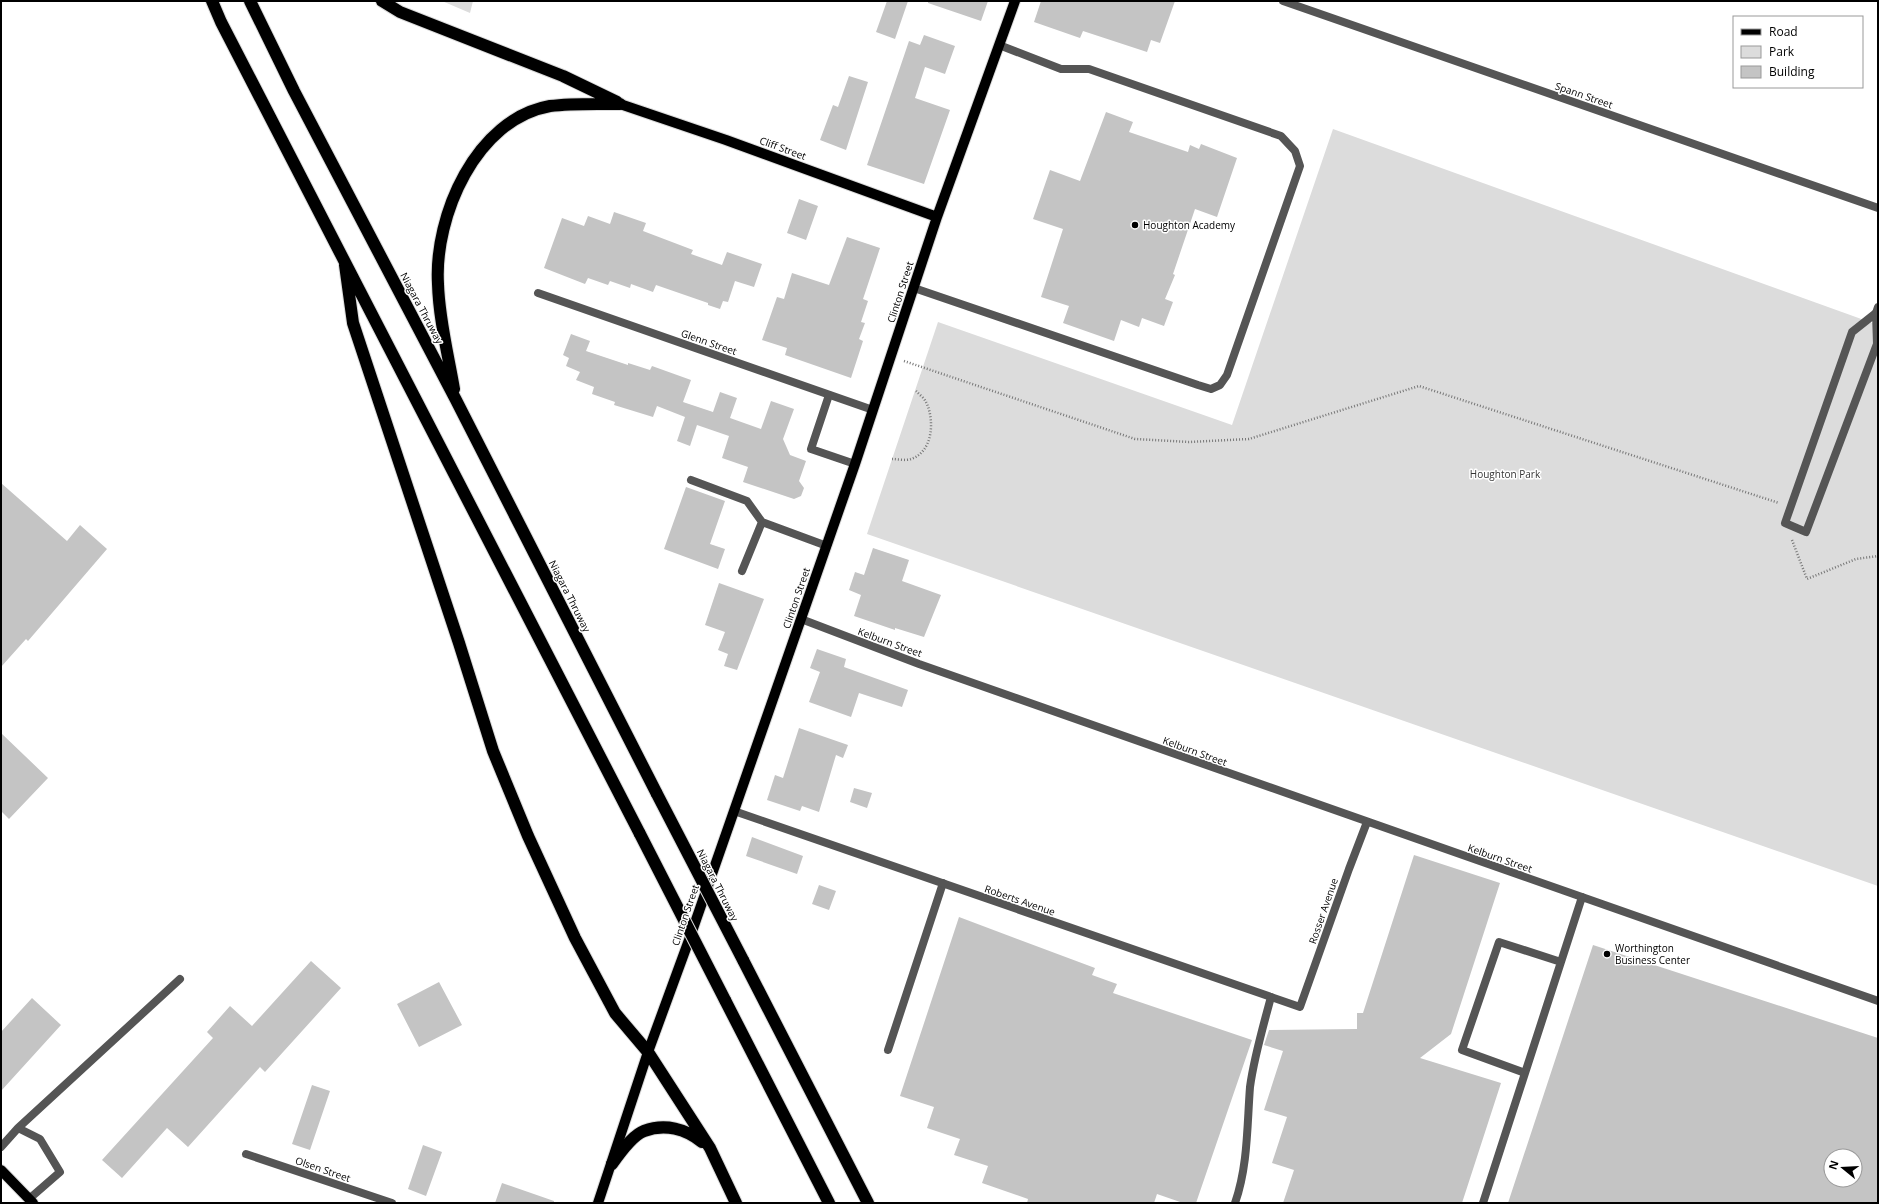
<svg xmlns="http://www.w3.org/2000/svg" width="1879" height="1204" font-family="'Open Sans',sans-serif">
<rect width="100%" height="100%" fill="#fff"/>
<path fill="#dcdcdc" d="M442 1H473L470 13Z
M1333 129 1878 325V886L867 534 938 322 1232 425Z"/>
<path fill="#c4c4c4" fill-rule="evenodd" d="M887 1H908L895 39 876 32Z
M928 1H988L981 21 928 3Z
M1041 1H1175L1160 43 1151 40 1147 52 1083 31 1080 38 1034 22Z
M924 35 955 46 945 74 925 67 915 98 950 110 924 184 867 165 909 41 920 45Z
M849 76 868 82 846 150 820 140 833 105 838 107Z
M1106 112 1133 122 1129 132 1188 152 1190 145 1199 149 1201 144 1237 158 1217 217 1195 209 1173 274 1175 275 1165 299 1173 302 1164 326 1142 318 1139 327 1121 320 1114 341 1063 323 1069 306 1041 297 1063 229 1033 219 1050 170 1080 181Z
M799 199 818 206 806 240 787 233Z
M614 212 646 223 643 231 693 250 691 254 722 265 727 252 762 264 754 287 735 281 728 302 723 301 720 309 708 305V303L656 285 653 292 631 284 630 288 610 281 608 285 588 278 585 284 544 268 562 218 584 226 588 216 610 224Z
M847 237 880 248 863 299 868 301 861 322 865 323 859 339 863 341 851 378 785 355 787 348 762 340 777 297 784 299 792 273 829 285Z
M571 334 590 341 586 351 628 365V363L650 370 652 366 691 380 683 402 713 412 720 392 737 398 730 418 761 429 771 401 794 409 783 439 790 455 806 461 799 481 804 488 801 496 794 499 743 482 748 467 722 458 729 436 697 425 690 446 677 441 685 417 657 406 653 417 614 405 615 402 592 394 594 387 576 380 580 372 566 366 569 358 563 355Z
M1 483 67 541 80 525 107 549 28 641 26 639 1 667Z
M686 487 725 501 710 544 725 549 718 569 664 549Z
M873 548 909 560 902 581 941 595 924 637 895 628V630L854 616 861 595 849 590 855 572 864 575Z
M719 583 764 599 737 670 724 666 728 654 718 650 725 632 705 625Z
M817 649 846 659 844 667 908 690 902 707 859 693 851 717 809 702 820 672 810 668Z
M799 728 848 745 843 758 836 755 819 812 802 806 800 811 767 800 775 775 783 778Z
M1 733 48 778 9 819 1 811Z
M854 788 872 793 867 808 850 802Z
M752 837 803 856 797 874 746 856Z
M1414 855 1500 883 1451 1034 1420 1058 1501 1083 1462 1203H1283L1294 1170 1272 1163 1287 1117 1264 1110 1283 1051 1264 1045 1269 1030 1357 1029V1013H1363Z
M819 885 836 891 829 910 812 904Z
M959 917 1095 968 1092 975 1117 984 1113 993 1252 1040 1196 1203H1183L1157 1194 1154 1203H1027L1028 1199 982 1183 988 1166 954 1155 960 1139 927 1128 934 1107 900 1096Z
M1593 945 1878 1038V1203H1508ZM1831 1156H1855V1180H1831Z
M311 961 341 988 265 1072 260 1067 188 1147 167 1128 122 1178 102 1160 213 1038 207 1032 230 1006 252 1026Z
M439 982 462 1025 419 1047 397 1004Z
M32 998 61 1025 1 1091V1032Z
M312 1085 330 1091 310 1150 292 1144Z
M423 1145 442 1152 426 1196 408 1189Z
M502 1183 554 1201V1203H495Z"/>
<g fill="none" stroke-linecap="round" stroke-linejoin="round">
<defs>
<path id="primary" d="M620 104 726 140 937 217
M1 1170 33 1203
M598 1203 648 1052 689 940 855 464 937 217 1015 1"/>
<path id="highway" d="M212 1 221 22 640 834
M250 1 294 91 456 400 657 794
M382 1 400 12 563 76 617 102
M345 265 353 323 459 643 493 751 528 836 575 938 615 1013 648 1052 710 1148 736 1203
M454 389C448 354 439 319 438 284 434 216 476 119 550 106 573 103 597 104 620 104
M743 960 868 1203
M725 1000 829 1203
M612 1164C619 1154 633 1135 644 1131 665 1123 686 1129 702 1142"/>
</defs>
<use href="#primary" stroke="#dbdbdb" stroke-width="12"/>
<use href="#highway" stroke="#dbdbdb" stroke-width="14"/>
<path stroke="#777" stroke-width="2.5" stroke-dasharray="1 2" stroke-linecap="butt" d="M904 361 1135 439 1189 442 1249 439 1419 386 1779 503
M892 459C898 459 906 461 911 459 933 452 935 420 926 402 924 398 919 394 916 391
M1792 540 1807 579 1856 559 1878 556"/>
<path stroke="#555" stroke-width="8" d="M914 288 1198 385 1211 389 1220 385 1227 375 1300 166 1295 151 1281 136 1089 69H1061L999 45
M1876 313 1877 344 1806 532 1785 523 1852 332Z
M829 395 811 449 855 464
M691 480 747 501 762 522
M742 571 762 522 827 546
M888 1050 943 883
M1525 1073 1462 1050 1499 942 1561 962
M18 1128 180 979
M1 1147 18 1128 40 1139 60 1172 29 1199
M1235 1203C1248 1166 1247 1126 1250 1087 1254 1057 1263 1027 1271 997
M1483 1203 1582 897 1878 1001"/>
<path stroke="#555" stroke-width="8" d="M1283 1 1878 208
M538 293 873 410
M1876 313 1878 307
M801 619 919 664 1582 897
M734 811 1300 1007 1349 869 1367 822
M246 1154 392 1203"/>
<use href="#primary" stroke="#000" stroke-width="10"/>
<use href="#highway" stroke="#000" stroke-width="12"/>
<defs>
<path id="highway-bridge" d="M657 794 743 960
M640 834 725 1000"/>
</defs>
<use href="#highway-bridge" stroke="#dbdbdb" stroke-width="14" stroke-linecap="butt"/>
<use href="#highway-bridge" stroke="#000" stroke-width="12"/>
</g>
<g fill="#000" stroke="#fff" stroke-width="1.5">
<circle cx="1135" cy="225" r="4"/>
<circle cx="1607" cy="954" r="4"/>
</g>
<g text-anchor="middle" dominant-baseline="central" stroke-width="3" stroke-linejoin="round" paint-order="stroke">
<g font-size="10" fill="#000" stroke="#fff">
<text transform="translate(1584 95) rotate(19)">Spann Street</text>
<text transform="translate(783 148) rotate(20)">Cliff Street</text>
<text transform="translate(900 292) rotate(-72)">Clinton Street</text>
<text transform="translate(422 308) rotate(62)">Niagara Thruway</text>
<text transform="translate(709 342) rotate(19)">Glenn Street</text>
<text transform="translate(570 596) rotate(63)">Niagara Thruway</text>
<text transform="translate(796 598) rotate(-71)">Clinton Street</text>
<text transform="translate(890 642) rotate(20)">Kelburn Street</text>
<text transform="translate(1195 751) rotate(20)">Kelburn Street</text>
<text transform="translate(1500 858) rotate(19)">Kelburn Street</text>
<text transform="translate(718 885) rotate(63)">Niagara Thruway</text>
<text transform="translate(1020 900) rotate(19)">Roberts Avenue</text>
<text transform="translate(1323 911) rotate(-71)">Rosser Avenue</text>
<text transform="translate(685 915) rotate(-71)">Clinton Street</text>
<text transform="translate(323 1169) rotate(19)">Olsen Street</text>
</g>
<g font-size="10" fill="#000" stroke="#fff" text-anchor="start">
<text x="1143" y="225">Houghton Academy</text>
<text x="1615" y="948">Worthington<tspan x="1615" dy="12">Business Center</tspan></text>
</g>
<g font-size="10" fill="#333" stroke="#fff">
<text x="1505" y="474">Houghton Park</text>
</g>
</g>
<rect width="1879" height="1204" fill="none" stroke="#000000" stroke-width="4"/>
<rect x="1733" y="16" width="130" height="72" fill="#ffffff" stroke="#999999"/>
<rect x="1741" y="29" width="20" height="6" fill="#000000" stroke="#999999"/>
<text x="1769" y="36" font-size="12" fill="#000000">Road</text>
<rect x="1741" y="46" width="20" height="12" fill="#dcdcdc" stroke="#999999"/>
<text x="1769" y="56" font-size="12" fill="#000000">Park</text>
<rect x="1741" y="66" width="20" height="12" fill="#c4c4c4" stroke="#999999"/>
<text x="1769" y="76" font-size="12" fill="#000000">Building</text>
<g transform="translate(1843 1168) rotate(288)"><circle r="19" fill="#ffffff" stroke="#999999"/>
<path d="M0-3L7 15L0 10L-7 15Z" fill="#000000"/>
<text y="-6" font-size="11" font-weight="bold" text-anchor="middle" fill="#000000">N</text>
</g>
</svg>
